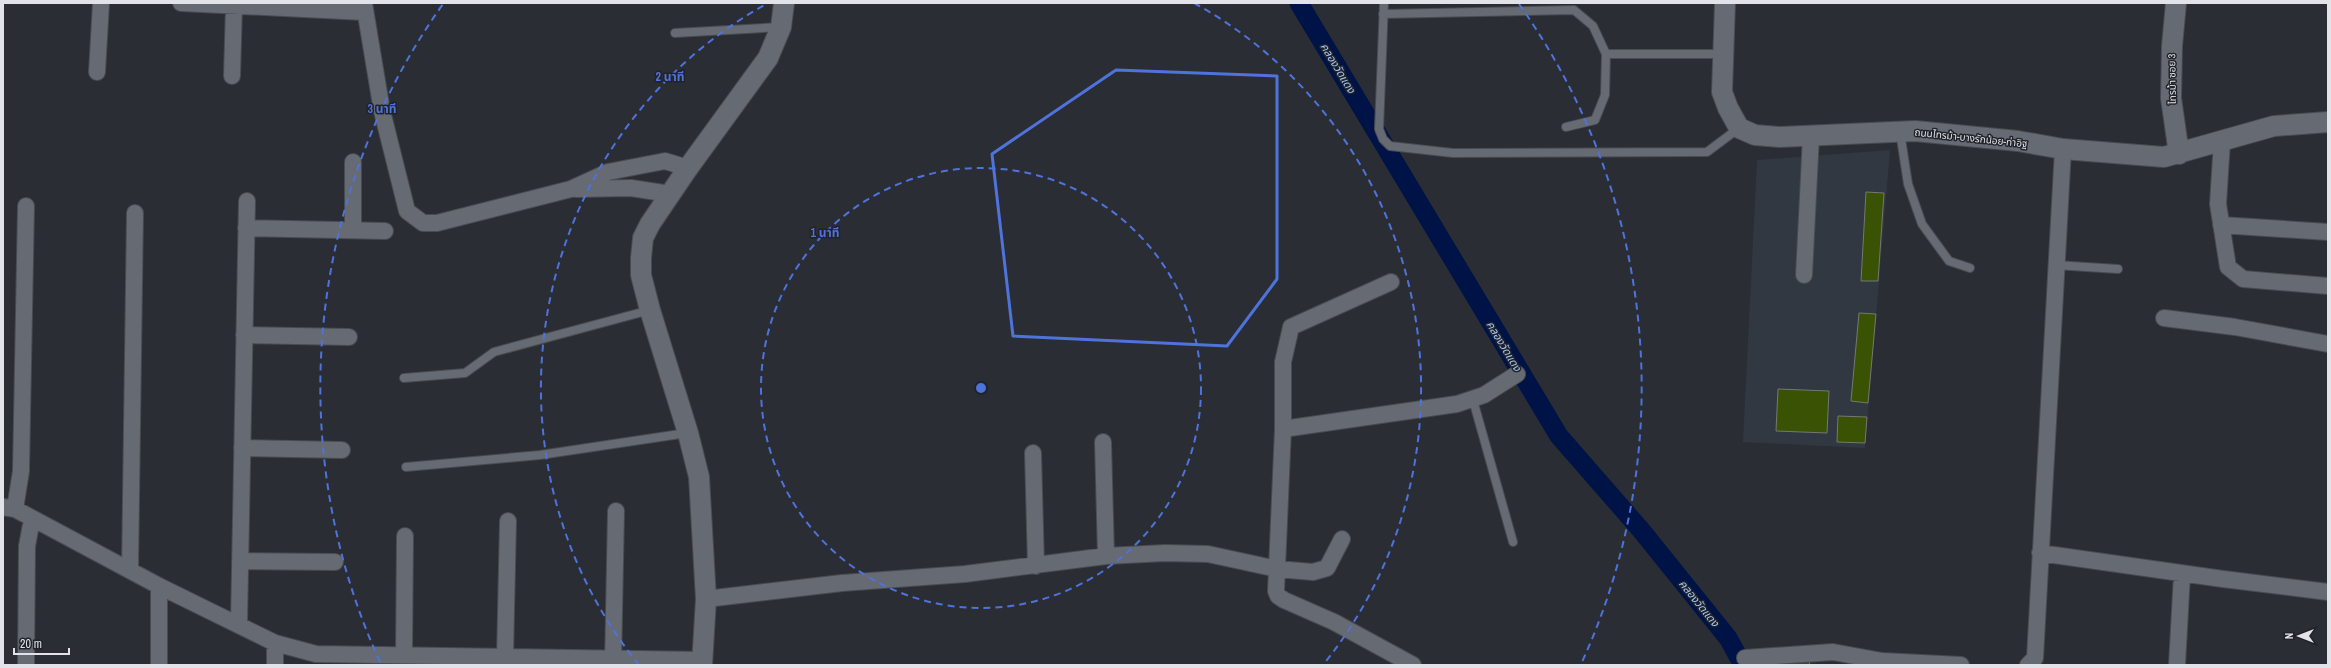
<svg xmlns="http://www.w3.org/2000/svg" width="2331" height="668" font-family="'Archivo Narrow','Noto Sans Thai',sans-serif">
<rect width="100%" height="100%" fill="#2a2d34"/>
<path fill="#313842" d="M1890 150 1865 448 1743 442 1757 160Z"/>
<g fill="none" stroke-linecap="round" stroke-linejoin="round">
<path stroke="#001346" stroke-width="19" d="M1299 3 1559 436 1641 530 1728 638 1743 665"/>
</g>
<path fill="#395204" stroke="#757870" d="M1866 192 1884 193 1878 281H1861Z
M1859 313 1876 314 1868 403 1851 401Z
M1778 389 1829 391 1827 433 1776 431Z
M1838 416 1867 417 1865 443 1837 442Z
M1779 659 1810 661 1809 665H1779Z"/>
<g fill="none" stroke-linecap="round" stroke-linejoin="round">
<defs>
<path id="service" d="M1384 3 1379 129 1383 139 1390 146 1453 153 1707 152 1739 128
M1383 14 1574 10 1593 26 1606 54H1722
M675 33 781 27
M1566 127 1595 120 1605 95 1606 54
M1900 132 1908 184 1922 224 1949 261 1970 268
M2055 265 2118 269
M404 378 465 373 494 352 650 310
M1473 400 1513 542
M406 467 540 455 687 433"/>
<path id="minor" d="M181 3 364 12
M364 3 382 111 407 211 423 223H437L571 189 608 172 665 161 688 168
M97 72 101 3
M232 76 234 5
M2222 141 2218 204 2228 267 2243 279 2328 286
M353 162V230
M576 189 631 188 670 194
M2221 225 2328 232
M246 228 385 231
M1804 275 1811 136
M1391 282 1291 327 1283 362V429L1276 591 1278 596 1284 600 1334 622 1413 665
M2164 318 2235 327 2328 344
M244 335 349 337
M1283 429 1457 404 1484 395 1517 374
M1103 442 1106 556
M242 448 342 450
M1033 453 1036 566
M3 507 15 509 159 586 275 643 316 654 702 660
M15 509 21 471 26 206
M2040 553 2223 579 2328 592
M240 561 335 562
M130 570 135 213
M706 599 842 583 965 574 1106 556 1165 553 1208 554 1277 569 1313 572 1327 568 1342 539
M239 623 247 201
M404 655 405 536
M505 657 508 521
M1745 658 1833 652 1882 661 1961 665
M26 665 27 546 32 519
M159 665V586
M275 665V643
M613 665 616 511
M2028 665 2035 658 2063 149
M2177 665 2182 574"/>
<path id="tertiary" d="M1725 3 1722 92 1728 108 1739 128 1755 135 1780 137 1915 131 2018 141 2063 149 2164 157 2274 126 2328 122
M2176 3 2172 46 2171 98 2179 154
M702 665 706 599 699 477 688 433 650 310 641 275V258L643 238 650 224 688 168 768 58 781 27 784 3"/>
</defs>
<use href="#service" stroke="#484b50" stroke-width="10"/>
<use href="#minor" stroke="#484b50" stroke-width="18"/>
<use href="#tertiary" stroke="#484b50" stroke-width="22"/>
<use href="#service" stroke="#666a72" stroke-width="8"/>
<use href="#minor" stroke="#666a72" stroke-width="16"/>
<use href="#tertiary" stroke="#666a72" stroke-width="20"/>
</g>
<path fill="none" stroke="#4e73dc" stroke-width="3" stroke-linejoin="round" d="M1116 70 1277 76V279L1227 346 1013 336 992 154Z"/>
<g fill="none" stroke="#4e73dc" stroke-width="2" stroke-dasharray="7 5">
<circle cx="981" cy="388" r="220"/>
<path d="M639 665A440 440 0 0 1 768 3M1194 3A440 440 0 0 1 1323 665"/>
<path d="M380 662A661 661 0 0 1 443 4M1519 4A661 661 0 0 1 1582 662"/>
</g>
<g text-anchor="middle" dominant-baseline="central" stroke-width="3" stroke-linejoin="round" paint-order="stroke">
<g font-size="10" fill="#e1e3e8" stroke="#20242a">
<text transform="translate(2172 79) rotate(-91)">ไทรม้า ซอย 3</text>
<text transform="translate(1971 138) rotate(6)">ถนนไทรม้า-บางรักน้อย-ท่าอิฐ</text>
</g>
<g font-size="11" font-style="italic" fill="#a8c6f9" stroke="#20242a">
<text transform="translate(1338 68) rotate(59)">คลองวัดแดง</text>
<text transform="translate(1504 346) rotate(59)">คลองวัดแดง</text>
<text transform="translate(1699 603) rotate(51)">คลองวัดแดง</text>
</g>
</g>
<circle cx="981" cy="388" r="6" fill="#4e73dc" stroke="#20242a" stroke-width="2"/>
<g font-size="12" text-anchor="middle" font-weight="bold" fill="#4e73dc" stroke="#20242a" stroke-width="3" stroke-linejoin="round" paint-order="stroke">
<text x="670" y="81">2 นาที</text>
<text x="382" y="113">3 นาที</text>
<text x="825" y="237">1 นาที</text>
</g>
<rect width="2331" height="668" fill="none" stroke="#e1e3e8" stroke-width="8"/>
<g transform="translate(2299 636) rotate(270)" stroke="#20242a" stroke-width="3" paint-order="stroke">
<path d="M0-3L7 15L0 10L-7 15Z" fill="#e1e3e8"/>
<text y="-6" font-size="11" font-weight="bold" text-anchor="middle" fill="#e1e3e8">N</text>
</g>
<path d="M14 648v6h55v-6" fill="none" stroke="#e1e3e8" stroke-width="2"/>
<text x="20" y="648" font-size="12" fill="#e1e3e8" stroke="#20242a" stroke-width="3" paint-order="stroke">20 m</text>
</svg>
